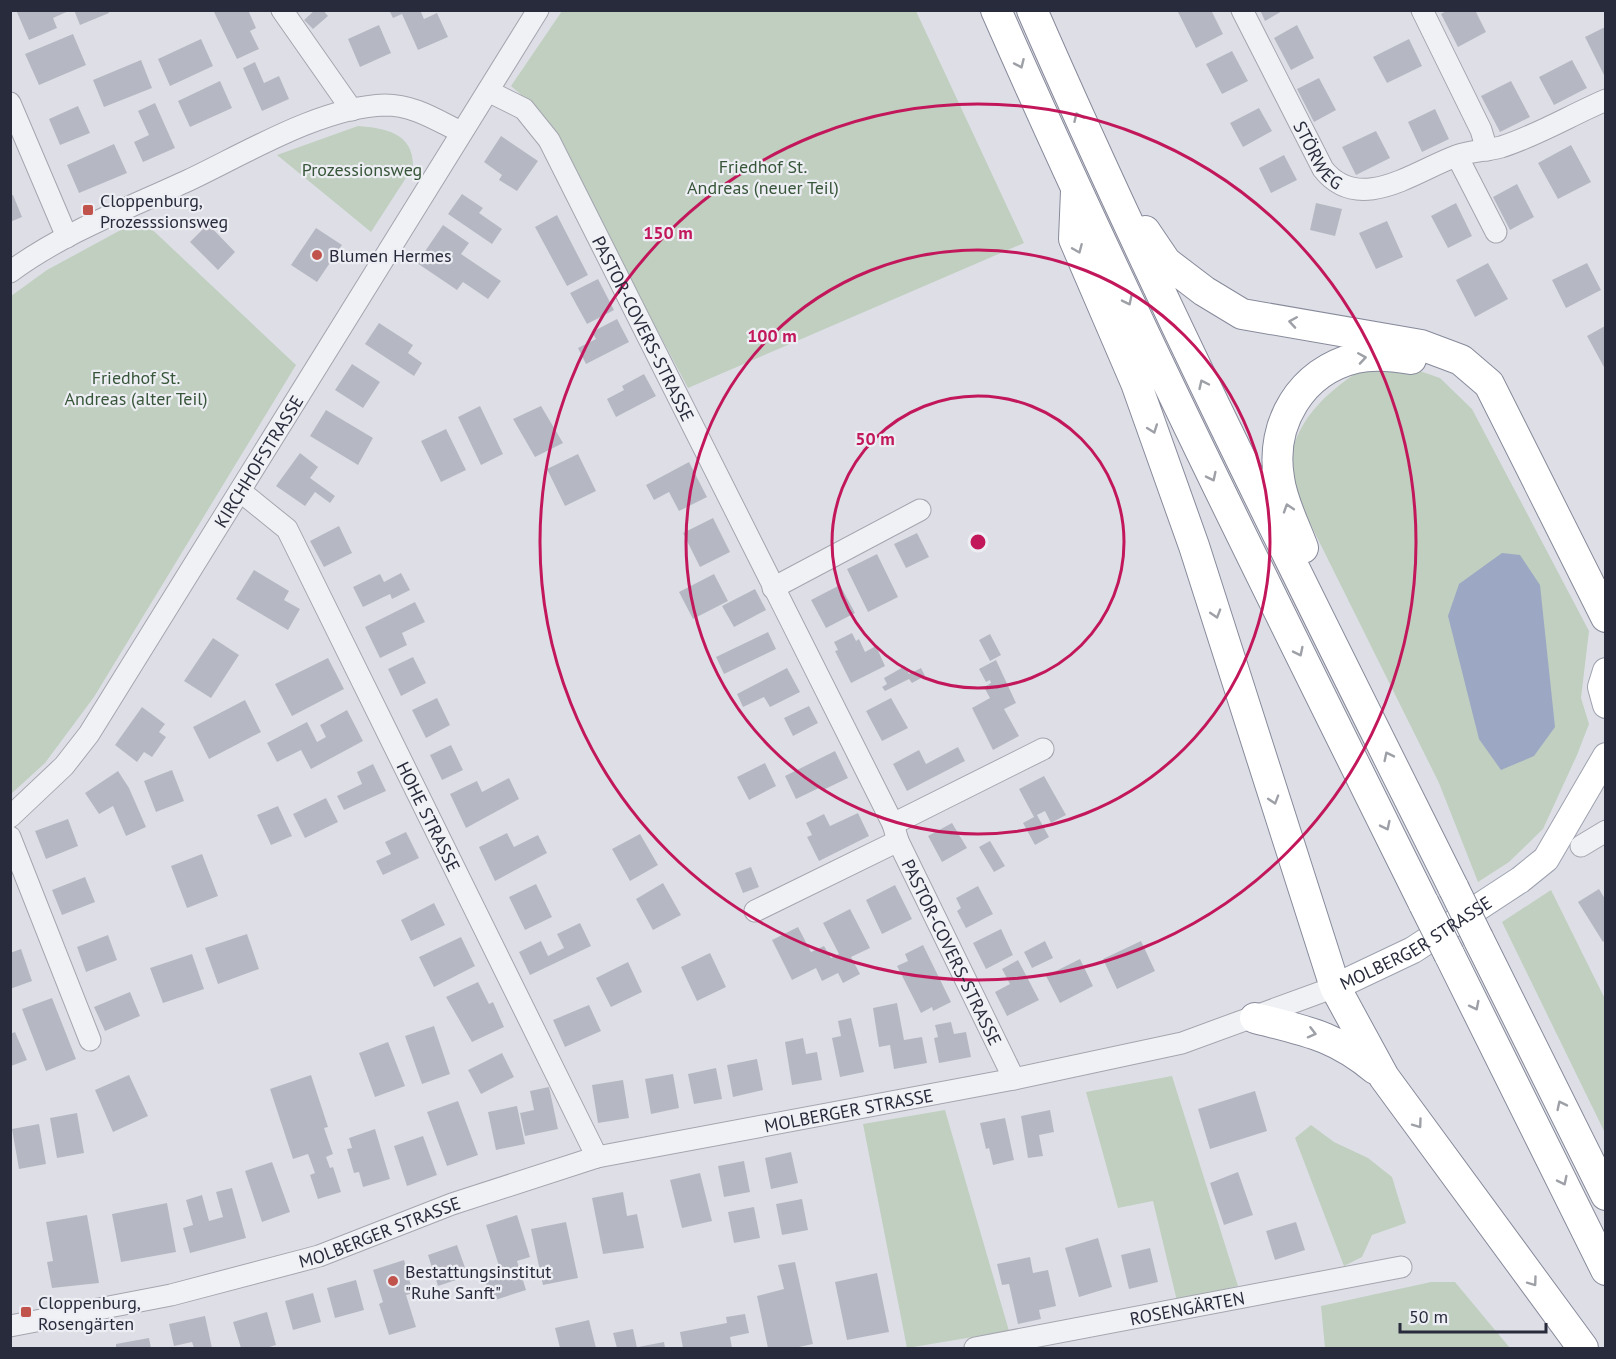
<svg xmlns="http://www.w3.org/2000/svg" width="1616" height="1359" font-family="'PT Sans',sans-serif">
<rect width="100%" height="100%" fill="#dedfe6"/>
<path fill="#c0cfc0" d="M562 11H916L1024 243 688 388 541 112 511 86Z
M358 126C385 128 414 133 413 167L371 232 277 155Z
M141 219 296 365 94 697 45 763 11 794V296L47 270Z
M1367 366H1405L1440 378 1472 409 1589 631 1581 698 1589 724 1577 755 1543 829 1509 862 1478 882 1439 783 1295 493C1294 484 1288 470 1290 461 1298 415 1331 389 1367 366Z
M1551 890 1605 999V1133L1502 922Z
M1172 1076 1238 1286 1177 1301 1153 1201 1118 1208 1086 1092Z
M945 1110 1009 1331 907 1348 863 1124Z
M1311 1125 1334 1142 1368 1158 1392 1177 1406 1223 1372 1235 1362 1257 1344 1266 1295 1138Z
M1431 1282H1455L1510 1348H1325L1321 1306Z"/>
<path fill="#9ca7c3" d="M1502 553 1520 555 1540 585 1555 727 1534 756 1501 770 1479 739 1448 616 1459 584Z"/>
<path fill="#b5b8c2" d="M16 10H71L53 18 57 28 29 40Z
M74 10H108L109 13 80 25Z
M217 10H248L256 28 250 31 259 49 237 59 214 12Z
M315 10H323L328 16 313 29 304 20Z
M389 10H420L424 19 437 13 448 37 418 50 402 14 393 18Z
M1177 10H1211L1223 34 1196 48Z
M1260 10H1284L1265 21Z
M1448 10H1475L1486 32 1458 47 1441 14Z
M379 25 391 53 360 67 348 39Z
M1297 25 1314 58 1291 70 1274 38Z
M1605 27V77L1585 37Z
M73 34 86 65 39 85 25 54Z
M201 39 213 66 170 86 158 59Z
M1409 39 1422 66 1387 83 1373 57Z
M1232 51 1248 81 1222 94 1206 64Z
M141 60 152 88 104 107 93 80Z
M1572 60 1587 88 1554 105 1539 77Z
M255 62 264 83 279 76 289 99 262 111 243 68Z
M1319 78 1336 110 1314 122 1297 89Z
M220 81 232 108 190 127 178 101Z
M1511 81 1530 117 1500 132 1481 96Z
M155 103 175 148 143 162 134 142 149 135 138 111Z
M78 106 90 133 60 145 49 119Z
M1259 108 1272 131 1243 147 1230 123Z
M1435 109 1449 139 1422 152 1408 122Z
M1376 131 1390 158 1356 175 1342 147Z
M501 136 538 161 517 191 499 180 502 175 484 162Z
M114 144 127 173 79 193 67 165Z
M1571 145 1591 182 1558 199 1538 163Z
M1284 155 1297 180 1271 193 1259 168Z
M1517 184 1534 217 1510 230 1493 197Z
M462 194 483 208 479 213 502 229 492 244 448 214Z
M13 195 22 217 10 222V196Z
M1316 203 1342 209 1335 236 1310 230Z
M1456 203 1472 236 1448 248 1431 216Z
M557 215 588 275 567 286 535 227Z
M1387 221 1403 257 1376 269 1359 233Z
M208 224 235 252 218 270 190 242Z
M443 225 469 243 461 254 501 281 488 299 463 282 457 290 417 263Z
M316 228 342 245 317 282 291 265Z
M1488 263 1508 299 1475 317 1456 280Z
M1587 263 1601 290 1566 308 1552 280Z
M598 279 614 310 587 324 570 293Z
M617 319 629 342 586 364 578 348 596 339 592 332Z
M379 323 413 345 408 353 422 363 414 376 365 344Z
M1605 326V369L1587 336Z
M352 364 380 382 363 408 335 390Z
M644 374 656 396 616 417 607 399 624 390 622 386Z
M480 406 503 454 481 465 458 417Z
M541 406 563 443 535 457 513 419Z
M326 410 373 438 358 465 310 436Z
M446 429 466 470 441 482 421 441Z
M300 453 318 467 310 478 335 496 330 503 315 492 305 506 276 486Z
M578 454 596 491 565 506 547 469Z
M689 462 707 497 679 511 669 492 654 500 646 485Z
M713 518 730 552 700 567 683 533Z
M339 526 352 553 324 567 310 541Z
M917 533 929 557 906 568 894 544Z
M877 554 898 597 868 612 847 569Z
M254 570 289 591 284 600 300 609 288 630 236 599Z
M401 573 410 590 392 599 390 594 363 607 353 587 380 574 384 582Z
M714 574 728 601 693 619 679 592Z
M840 585 855 613 826 628 811 600Z
M755 589 766 610 734 627 722 606Z
M415 602 425 622 402 633 407 645 380 658 365 627Z
M768 632 776 649 724 674 716 657Z
M852 633 856 641 859 639 865 652 876 646 885 666 851 683 835 651 838 650 834 642Z
M990 634 1001 655 990 661 979 640Z
M213 638 239 655 211 698 184 681Z
M413 657 426 683 401 696 388 669Z
M328 658 344 689 292 716 275 684Z
M996 660 1016 703 1004 709 1019 736 993 750 972 708 990 698 984 687 991 683 990 680 986 682 979 669Z
M905 666 909 674 921 668 925 676 912 683 909 679 885 691 882 687 887 684 884 678Z
M787 668 800 692 770 707 764 697 743 707 737 694Z
M437 698 450 725 426 738 412 710Z
M891 698 908 728 882 741 866 711Z
M245 700 261 732 209 759 193 727Z
M809 706 818 723 793 736 784 718Z
M142 707 165 724 159 732 166 737 152 757 144 752 137 762 115 745Z
M347 710 363 741 311 769 301 750 277 762 267 743 307 722 317 742 326 737 320 725Z
M451 745 463 770 442 780 430 755Z
M958 747 965 761 907 791 893 764 919 750 926 764Z
M835 751 848 778 823 790 821 787 796 799 785 776Z
M765 763 776 786 749 800 737 777Z
M373 764 386 791 344 810 337 796 362 784 357 772Z
M172 770 184 801 156 812 144 781Z
M118 771 129 788 146 827 126 836 113 806 99 814 85 793Z
M1044 776 1066 815 1051 823 1045 811 1037 815 1049 837 1035 845 1023 823 1034 817 1019 789Z
M509 778 519 799 466 828 450 794 477 781 482 792Z
M326 798 338 822 305 838 293 814Z
M278 806 292 836 271 845 257 815Z
M858 813 869 836 819 861 807 837 812 835 806 823 824 814 830 826Z
M68 819 78 846 46 859 35 831Z
M952 823 967 848 942 862 928 836Z
M406 832 419 858 383 875 376 861 391 854 385 842Z
M507 833 514 847 538 835 547 853 495 881 479 847Z
M640 834 658 865 630 881 612 849Z
M990 841 1005 866 994 872 979 847Z
M202 854 218 896 187 908 171 866Z
M751 867 759 887 743 893 735 873Z
M85 877 95 902 62 915 52 890Z
M663 883 681 915 653 930 636 899Z
M536 884 552 917 525 930 509 897Z
M895 885 912 919 882 934 866 900Z
M978 886 993 914 966 928 957 911 961 908 956 898Z
M1599 889 1605 899V940L1603 942 1578 902Z
M434 903 445 925 411 941 401 920Z
M850 909 870 948 851 957 860 974 843 983 838 973 822 981 816 968 792 980 772 940 798 927 811 952 824 946 831 958 839 954 823 923Z
M580 923 591 946 530 975 519 952 541 941 548 956 564 948 557 934Z
M1001 929 1013 955 986 969 973 943Z
M247 934 259 969 218 984 205 948Z
M108 935 117 960 86 972 77 947Z
M461 937 475 966 434 987 419 957Z
M1045 941 1053 958 1032 968 1024 952Z
M1141 941 1155 971 1117 989 1103 959Z
M923 945 951 1002 933 1011 932 1007 921 1013 897 966 908 961 905 954Z
M21 949 32 981 10 989V953Z
M710 953 726 987 697 1001 681 967Z
M192 954 204 989 163 1003 150 968Z
M1080 959 1093 986 1060 1003 1046 976Z
M1018 960 1039 1000 1007 1016 995 992 1010 984 1002 969Z
M628 962 642 992 611 1007 596 978Z
M478 982 489 1004 493 1002 504 1027 472 1042 446 997Z
M130 992 140 1016 105 1031 94 1007Z
M52 998 76 1059 46 1071 22 1009Z
M897 1003 904 1040 922 1037 927 1063 894 1069 890 1045 879 1047 873 1008Z
M589 1005 601 1031 565 1047 553 1020Z
M851 1018 864 1072 840 1077 832 1038 841 1036 838 1021Z
M951 1022 954 1034 966 1032 971 1057 939 1063 934 1038 938 1037 935 1025Z
M434 1026 450 1074 422 1084 405 1036Z
M15 1032 27 1060 11 1066 10 1034Z
M803 1038 806 1054 817 1052 822 1080 792 1085 785 1042Z
M388 1042 405 1086 375 1097 359 1053Z
M502 1053 514 1077 481 1094 468 1070Z
M757 1059 763 1090 733 1097 727 1065Z
M716 1068 722 1099 694 1104 688 1074Z
M673 1074 679 1108 651 1114 645 1079Z
M129 1075 148 1116 113 1132 95 1090Z
M311 1075 328 1127 324 1128 333 1154 326 1157 330 1168 333 1167 341 1192 318 1199 310 1175 315 1173 308 1154 293 1159 270 1089Z
M623 1080 629 1118 598 1123 592 1085Z
M549 1087 558 1129 525 1136 520 1113 534 1110 530 1091Z
M1255 1091 1267 1131 1210 1149 1198 1109Z
M458 1101 478 1155 447 1166 427 1112Z
M517 1106 525 1144 496 1150 488 1112Z
M1050 1110 1054 1132 1039 1135 1043 1156 1028 1158 1021 1116Z
M77 1113 84 1153 57 1158 50 1118Z
M1005 1118 1014 1160 993 1165 989 1148 986 1149 980 1123Z
M39 1124 46 1164 19 1169 12 1129Z
M375 1129 390 1179 363 1187 359 1172 354 1173 347 1149 352 1148 349 1138Z
M423 1136 437 1175 407 1186 394 1146Z
M791 1152 798 1183 771 1189 765 1158Z
M744 1161 750 1192 724 1197 718 1166Z
M272 1162 290 1212 262 1222 245 1171Z
M1238 1172 1253 1215 1224 1225 1210 1183Z
M700 1173 712 1221 682 1228 670 1180Z
M232 1188 246 1238 190 1253 183 1228 193 1225 186 1200 202 1195 209 1221 223 1217 216 1192Z
M623 1192 627 1216 637 1214 644 1248 603 1254 592 1198Z
M802 1199 808 1230 782 1235 776 1204Z
M167 1203 176 1252 121 1262 112 1214Z
M754 1207 760 1238 734 1243 728 1212Z
M87 1215 99 1283 52 1288 47 1262 53 1261 46 1222Z
M517 1215 530 1257 517 1261 526 1290 492 1301 482 1272 499 1266 486 1225Z
M566 1222 578 1278 543 1285 531 1229Z
M1296 1222 1305 1250 1275 1260 1266 1231Z
M1098 1238 1112 1287 1079 1297 1065 1248Z
M457 1245 468 1276 438 1286 428 1255Z
M1150 1248 1158 1282 1129 1289 1121 1255Z
M1030 1257 1033 1273 1048 1270 1056 1306 1039 1310 1041 1319 1018 1324 1009 1284 1002 1285 997 1264Z
M404 1260 413 1293 406 1295 416 1327 389 1335 379 1304 383 1302 373 1270Z
M795 1262 813 1344 794 1348H768L757 1296 784 1289 778 1265Z
M877 1273 889 1332 847 1340 835 1282Z
M356 1280 364 1310 335 1318 327 1288Z
M313 1293 321 1322 293 1330 285 1301Z
M267 1312 276 1345 266 1348H241L233 1322Z
M745 1314 749 1333 730 1337 732 1348H683L680 1332 727 1323 726 1317Z
M205 1316 212 1348H194L192 1342 174 1346 169 1324Z
M589 1320 596 1348H560L555 1328Z
M633 1329 637 1348H617L613 1333Z
M149 1338 151 1348H116V1344Z
M664 1342 665 1348H639L638 1347Z"/>
<g fill="none" stroke-linecap="round" stroke-linejoin="round">
<defs>
<g id="minor">
<path d="M282 10 352 110"/>
<path id="s1" d="M1242 10 1323 169C1359 215 1415 171 1456 156 1470 151 1486 151 1501 147 1536 136 1571 115 1606 100"/>
<path d="M1422 10 1481 130 1487 150"/>
<path id="s2" d="M488 91 524 109 549 140 893 824 898 841 1014 1079"/>
<path d="M10 103 67 237"/>
<path d="M1457 156 1496 232"/>
<path d="M10 272C64 232 129 208 189 180 246 153 321 107 385 105 414 105 436 120 461 132"/>
<path id="s3" d="M240 491 287 529 597 1157"/>
<path d="M773 588 920 510"/>
<path id="s4" d="M10 817 64 766 89 734 538 10"/>
<path d="M893 824 1043 749"/>
<path d="M10 837 90 1040"/>
<path d="M1581 846 1606 831"/>
<path d="M755 911 898 841"/>
<path id="s5" d="M10 1326 171 1295 319 1256 452 1204 597 1157 1014 1079 1182 1043 1335 987"/>
<path id="s6" d="M975 1348 1401 1267"/>
</g>
<g id="major">
<path d="M1606 671 1601 687 1606 705"/>
<path id="s7" d="M1335 987 1413 950 1520 880 1546 859 1606 756"/>
</g>
<path id="highway" d="M996 10C1129 313 1277 608 1424 904
M1032 10C1162 308 1309 598 1454 889
M1076 191 1074 239 1136 383 1194 546 1335 987 1384 1077 1583 1348
M1145 231 1166 262 1204 291 1242 314 1421 345 1461 360 1489 384 1606 617
M1303 548C1295 526 1282 502 1279 478 1270 424 1301 371 1356 358 1374 354 1393 356 1411 359
M1478 938 1606 1195
M1449 954 1606 1270
M1255 1018C1305 1031 1334 1035 1375 1069"/>
</defs>
<use href="#minor" stroke="#a4a5af" stroke-width="23"/>
<use href="#major" stroke="#9ea2b0" stroke-width="28"/>
<use href="#highway" stroke="#878a9b" stroke-width="32"/>
<use href="#minor" stroke="#f0f1f5" stroke-width="21"/>
<use href="#major" stroke="#fff" stroke-width="26"/>
<use href="#highway" stroke="#fff" stroke-width="30"/>
<defs>
<path id="highway-bridge" d="M1454 889 1478 938
M1424 904 1449 954"/>
</defs>
<use href="#highway-bridge" stroke="#878a9b" stroke-width="32" stroke-linecap="butt"/>
<use href="#highway-bridge" stroke="#fff" stroke-width="30"/>
</g>
<defs><path id="oneway-chevron" d="M-2-3.5L2.5 0L-2 3.5" fill="none" stroke-width="1.6" stroke-linecap="round" stroke-linejoin="round" transform="scale(1.5)"/></defs>
<g stroke="#9ea0a7">
<use href="#oneway-chevron" transform="translate(1020 64) rotate(66)"/>
<use href="#oneway-chevron" transform="translate(1078 117) rotate(-114)"/>
<use href="#oneway-chevron" transform="translate(1078 249) rotate(67)"/>
<use href="#oneway-chevron" transform="translate(1128 301) rotate(64)"/>
<use href="#oneway-chevron" transform="translate(1293 322) rotate(-171)"/>
<use href="#oneway-chevron" transform="translate(1362 358) rotate(-9)"/>
<use href="#oneway-chevron" transform="translate(1203 384) rotate(-115)"/>
<use href="#oneway-chevron" transform="translate(1153 429) rotate(70)"/>
<use href="#oneway-chevron" transform="translate(1212 477) rotate(64)"/>
<use href="#oneway-chevron" transform="translate(1288 508) rotate(-108)"/>
<use href="#oneway-chevron" transform="translate(1216 614) rotate(73)"/>
<use href="#oneway-chevron" transform="translate(1299 652) rotate(64)"/>
<use href="#oneway-chevron" transform="translate(1388 756) rotate(-116)"/>
<use href="#oneway-chevron" transform="translate(1274 800) rotate(73)"/>
<use href="#oneway-chevron" transform="translate(1386 826) rotate(64)"/>
<use href="#oneway-chevron" transform="translate(1475 1006) rotate(63)"/>
<use href="#oneway-chevron" transform="translate(1312 1033) rotate(14)"/>
<use href="#oneway-chevron" transform="translate(1561 1105) rotate(-116)"/>
<use href="#oneway-chevron" transform="translate(1418 1124) rotate(54)"/>
<use href="#oneway-chevron" transform="translate(1563 1181) rotate(64)"/>
<use href="#oneway-chevron" transform="translate(1533 1282) rotate(54)"/>
</g>
<g fill="none" stroke="#c2185b" stroke-width="3">
<circle cx="978" cy="542" r="146"/>
<circle cx="978" cy="542" r="292"/>
<circle cx="978" cy="542" r="438"/>
</g>
<g fill="#c0544d" stroke="#edeef4" stroke-width="2">
<rect x="82" y="204" width="12" height="12" rx="3"/>
<circle cx="317" cy="255" r="6"/>
<circle cx="393" cy="1281" r="6"/>
<rect x="20" y="1306" width="12" height="12" rx="3"/>
</g>
<g text-anchor="middle" dominant-baseline="central" stroke-width="4.5" stroke-linejoin="round" paint-order="stroke">
<g font-size="18" fill="#282b3b" stroke="#edeef4">
<text stroke="none"><textPath href="#s1" startOffset="164">STÖRWEG</textPath></text>
<text stroke="none"><textPath href="#s2" startOffset="291">PASTOR-COVERS-STRASSE</textPath></text>
<text stroke="none"><textPath href="#s4" startOffset="436">KIRCHHOFSTRASSE</textPath></text>
<text stroke="none"><textPath href="#s3" startOffset="381">HOHE STRASSE</textPath></text>
<text stroke="none"><textPath href="#s7" startOffset="92">MOLBERGER STRASSE</textPath></text>
<text stroke="none"><textPath href="#s2" startOffset="987">PASTOR-COVERS-STRASSE</textPath></text>
<text stroke="none"><textPath href="#s5" startOffset="868">MOLBERGER STRASSE</textPath></text>
<text stroke="none"><textPath href="#s5" startOffset="382">MOLBERGER STRASSE</textPath></text>
<text stroke="none"><textPath href="#s6" startOffset="216">ROSENGÄRTEN</textPath></text>
</g>
<g font-size="18" fill="#375538" stroke="#edeef4">
<text x="763" y="166">Friedhof St.<tspan x="763" dy="21">Andreas (neuer Teil)</tspan></text>
<text x="362" y="169">Prozessionsweg</text>
<text x="136" y="377">Friedhof St.<tspan x="136" dy="21">Andreas (alter Teil)</tspan></text>
</g>
<g font-size="18" fill="#282b3b" stroke="#edeef4" text-anchor="start">
<text x="100" y="200">Cloppenburg,<tspan x="100" dy="21">Prozesssionsweg</tspan></text>
<text x="329" y="255">Blumen Hermes</text>
<text x="405" y="1271">Bestattungsinstitut<tspan x="405" dy="21">"Ruhe Sanft"</tspan></text>
<text x="38" y="1302">Cloppenburg,<tspan x="38" dy="21">Rosengärten</tspan></text>
</g>
</g>
<circle cx="978" cy="542" r="9" fill="#c2185b" stroke="#edeef4" stroke-width="3"/>
<g font-size="18" text-anchor="middle" font-weight="bold" fill="#c2185b" stroke="#edeef4" stroke-width="4.5" stroke-linejoin="round" paint-order="stroke">
<text x="668" y="239">150 m</text>
<text x="772" y="342">100 m</text>
<text x="875" y="445">50 m</text>
</g>
<rect width="1616" height="1359" fill="none" stroke="#282b3b" stroke-width="24"/>
<path d="M1400 1323v9h146v-9" fill="none" stroke="#282b3b" stroke-width="3"/>
<text x="1409" y="1323" font-size="18" fill="#282b3b" stroke="#edeef4" stroke-width="4.5" paint-order="stroke">50 m</text>
</svg>
